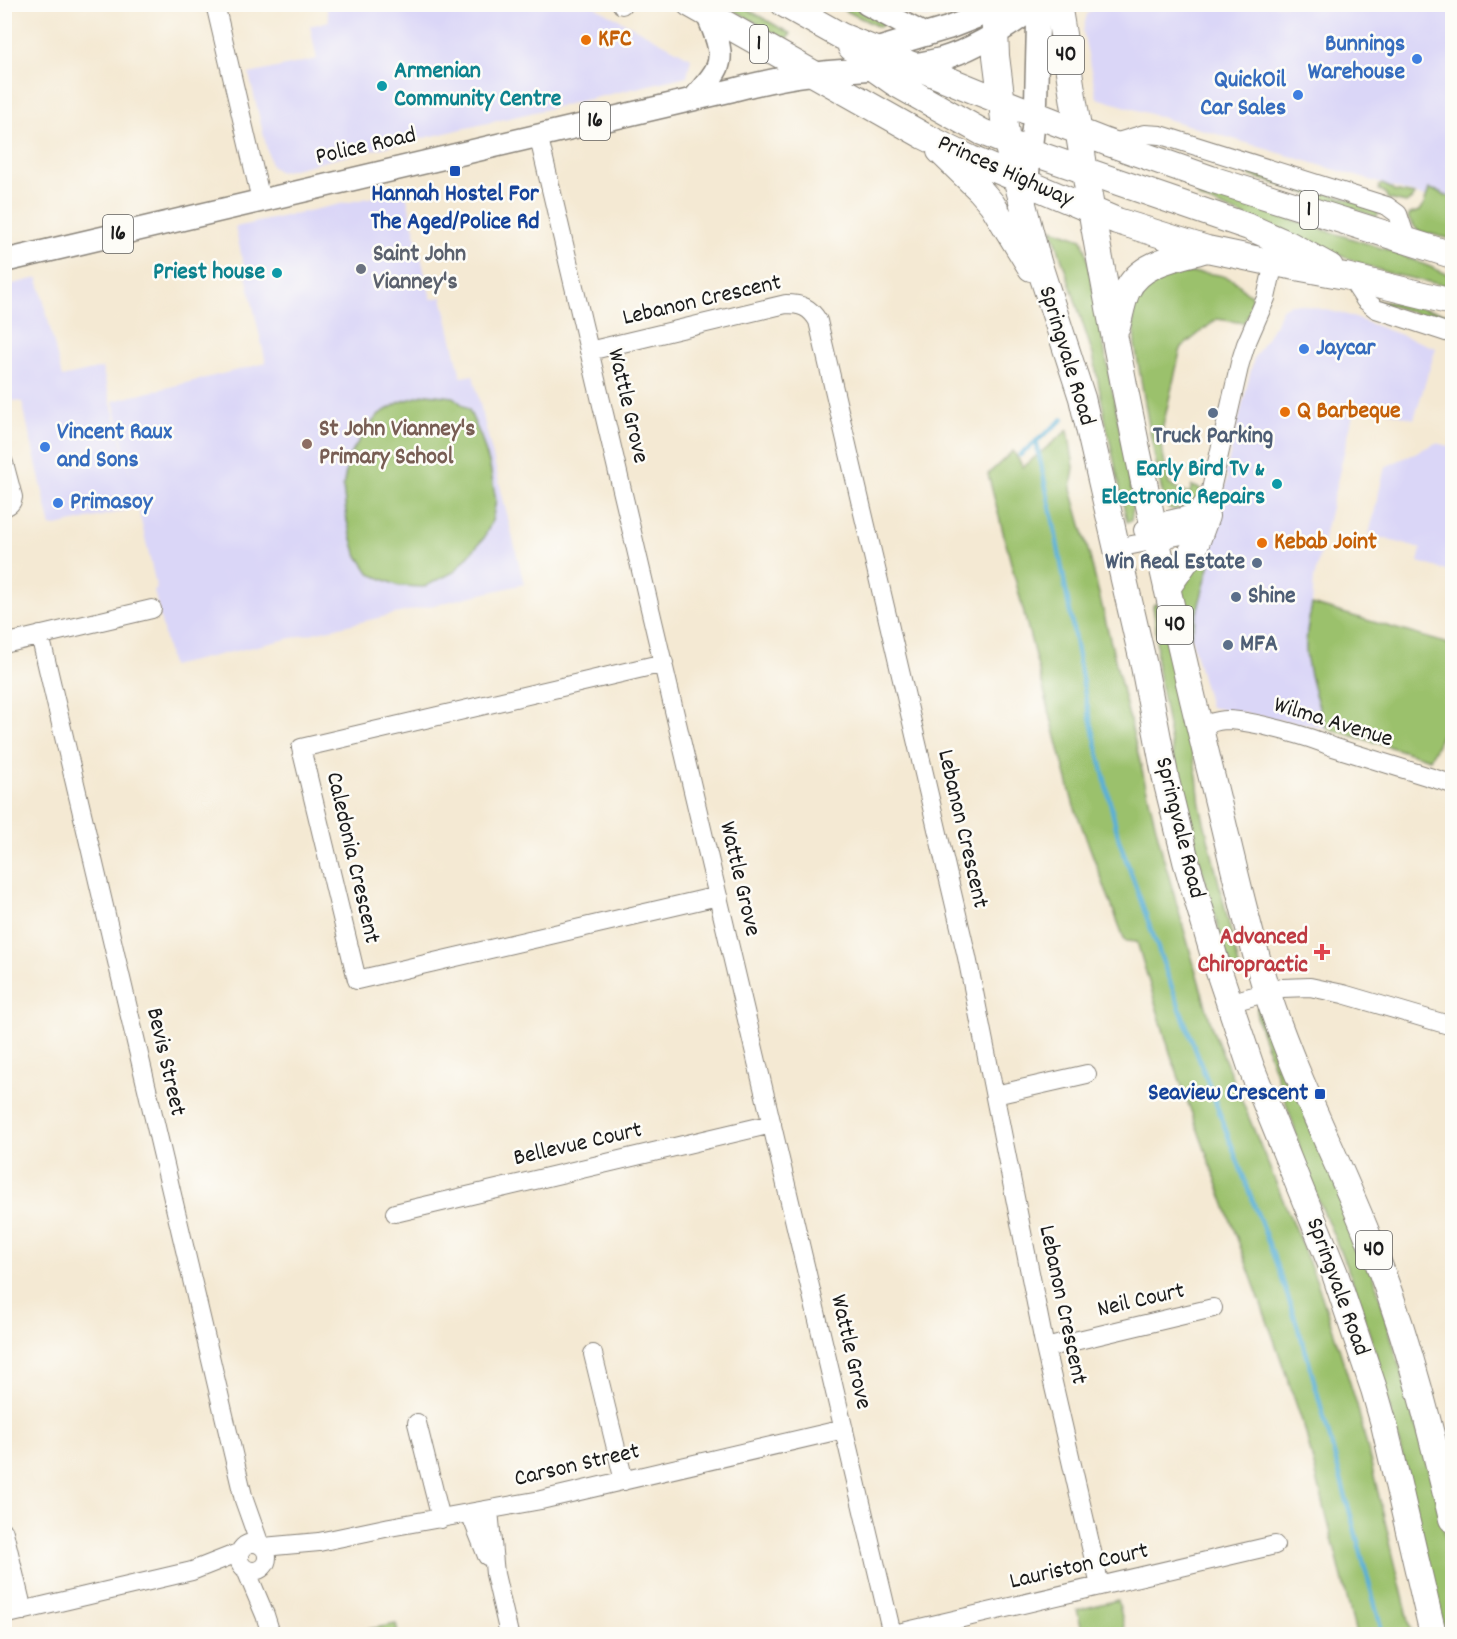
<svg xmlns="http://www.w3.org/2000/svg" width="1457" height="1639" font-family="Dekko,sans-serif">
<rect width="100%" height="100%" fill="#fdfcf7"/>
<filter id="ink" filterUnits="userSpaceOnUse"><feTurbulence type="fractalNoise" baseFrequency=".0167" numOctaves="2"/><feDisplacementMap in="SourceGraphic" scale="12" xChannelSelector="R" yChannelSelector="G"/><feConvolveMatrix kernelMatrix="1 2 1 2 8 2 1 2 1" color-interpolation-filters="sRGB"/></filter>
<filter id="wash" filterUnits="userSpaceOnUse"><feTurbulence type="fractalNoise" baseFrequency=".008" numOctaves="4" result="noise"/><feDisplacementMap in="SourceGraphic" scale="24" xChannelSelector="R" yChannelSelector="G"/><feGaussianBlur stdDeviation="1.35" result="paint"/><feColorMatrix in="noise" values="0 0 0 0 0 0 0 0 0 0 0 0 0 0 0 0 0 1.4 0 .05"/><feComposite in="paint" operator="in"/></filter>
<g filter="url(#wash)">
<rect width="100%" height="100%" fill="#f4e9d3"/>
<path fill="#dad6f7" d="M326 4 592 5 691 58 687 76 280 172 271 166 249 74 317 59 310 26 329 21Z
M898 5H945L927 18Z
M1100 5H1452V205L1097 98 1083 31 1087 14Z
M405 190 431 299 442 297 461 377 473 375 524 584 171 666 154 590 157 589 138 508 51 527 22 402 5 399 4 286 38 278 62 377 102 368 131 479 113 401 266 363 235 227Z
M1290 304H1298L1344 314 1436 348 1414 419 1356 402 1314 579 1312 604 1307 632 1306 651 1319 707 1326 728 1210 707 1191 637 1202 577 1228 476 1225 475 1254 358 1277 321 1281 310Z
M1436 443 1452 447V572L1418 562 1421 549 1369 534 1385 467Z"/>
<path fill="#9bc16c" stroke="#5c6e44" stroke-width="1.5" d="M725 5H740L791 34 786 40Z
M840 5H853L886 21 879 27 840 8Z
M1251 170 1380 209 1377 217 1249 175Z
M1382 184 1393 189V191L1415 195 1413 198 1406 203 1388 199 1385 193 1379 190V186Z
M1429 189 1441 192 1442 194 1452 197V239L1418 231 1408 218 1410 214 1420 211 1424 204Z
M1198 190 1394 252 1452 276V287L1392 274 1359 263 1199 198 1197 191Z
M1052 229 1082 239 1086 251 1131 489 1134 500 1131 521 1127 522 1105 418 1093 355Z
M1175 267V273C1193 273 1216 271 1233 280 1240 284 1244 292 1251 295 1254 306 1248 314 1244 323L1217 319 1182 347 1180 352 1160 439 1169 484 1178 490 1189 494 1192 486 1201 489 1198 503 1174 510 1168 508 1163 497 1151 438 1135 345 1133 311 1142 283Z
M1374 301 1397 303 1452 315V324Z
M427 394 453 397 469 410 481 437 490 466 496 501 492 521 484 538 454 572 424 587 399 586 370 574 356 553 347 521 343 487 349 456 365 431 379 414 400 402Z
M1068 430 1074 467 1071 489 1090 557 1163 856 1213 1031 1317 1282 1339 1348 1357 1405 1412 1634H1356L1305 1430 1277 1348 1171 1056 1137 942 1125 941 1073 803 988 474 1013 451 1023 467Z
M1197 562H1205L1210 563 1190 639 1180 588Z
M1155 604H1158L1185 711 1197 776 1200 805 1240 970V974L1236 976 1225 952 1178 782 1157 665 1156 626 1153 606Z
M1312 604 1452 645V712L1430 759 1326 728C1318 704 1308 675 1306 651 1305 635 1309 619 1312 604Z
M1261 1006 1373 1273 1432 1481 1452 1564V1634H1445L1415 1505 1375 1351 1352 1279 1305 1168 1293 1123 1257 1019V1007Z
M1118 1600 1126 1634H1083L1077 1610Z
M396 1624 398 1634H345Z"/>
<g fill="none" stroke-linecap="round" stroke-linejoin="round">
<path stroke="#5ab0d6" stroke-width="4.5" d="M1036 441 1054 525 1086 700 1119 840 1170 982 1281 1276 1307 1355 1383 1634
M1020 455 1063 419"/>
</g>
</g>
<g filter="url(#ink)">
<g fill="none" stroke-linecap="round" stroke-linejoin="round">
<defs>
<path id="minor" d="M215 4 261 200
M622 4V5
M538 134 892 1634
M1111 144 1144 134 1161 135 1387 206 1398 214 1407 241
M1350 277 1365 300 1376 309 1452 334
M589 351 786 304C801 304 810 307 818 321L967 957 1045 1348 1100 1586
M4 463 13 497C12 503 10 505 4 507
M1143 530C1167 512 1191 527 1208 496
M1117 548 1187 534 1197 528 1204 520 1240 363 1246 344 1266 298 1274 263
M40 635 244 1500 260 1545
M4 644 152 609
M664 663 301 748 357 980 718 896
M1199 726C1208 724 1218 720 1227 720 1253 721 1309 736 1333 747L1452 784
M1229 1003 1282 988 1310 987 1343 994 1452 1026
M995 1095 1087 1074
M395 1213 772 1124
M1045 1348 1213 1308
M593 1354 624 1481
M417 1423 441 1519
M489 1510 495 1574 509 1634
M470 1513 487 1556
M4 1532 23 1611
M239 1557a14 14 0 1 1 28 0a14 14 0 1 1-28 0Z
M263 1547 319 1542 390 1527 541 1500 844 1429
M246 1570 265 1615 271 1634
M4 1615 192 1571 240 1552
M894 1634 1275 1545"/>
<path id="major" d="M867 4 925 35
M864 53 948 28 1009 4
M694 99C701 89 712 79 717 68 725 51 713 30 707 13
M1025 199 1036 102 1038 24 1040 17 1046 4
M4 261C247 203 490 146 733 90 759 83 786 77 812 74 855 68 899 70 941 59 976 49 1010 26 1039 4"/>
<path id="highway" d="M690 4 924 136 971 159 1117 221 1207 249 1274 263 1345 276 1452 302
M784 4 841 36 978 92 1106 142 1211 179 1452 255
M994 4 996 56 1007 143 1038 262 1082 398 1144 666 1166 780 1186 861 1217 966 1251 1067 1335 1274 1374 1389 1384 1424 1433 1634
M1058 4C1072 87 1084 171 1099 254 1131 430 1169 604 1212 778 1230 849 1245 922 1267 992 1297 1084 1344 1171 1378 1262 1410 1346 1431 1432 1452 1519
M851 47 878 71 895 83 982 132 1031 152 1249 227 1290 245 1330 267
M940 151 980 190 992 204 1031 268
M1117 327C1120 316 1122 302 1127 291 1140 262 1179 257 1207 249
M1167 588 1194 549 1206 516"/>
</defs>
<use href="#minor" stroke="#888278" stroke-width="20"/>
<use href="#major" stroke="#888278" stroke-width="25"/>
<use href="#highway" stroke="#888278" stroke-width="28"/>
<use href="#minor" stroke="#fff" stroke-width="18"/>
<use href="#major" stroke="#fff" stroke-width="22"/>
<use href="#highway" stroke="#fff" stroke-width="26"/>
</g>
</g>
<g fill="#e8710a" stroke="#fdfcf7" stroke-width="2">
<circle cx="586" cy="40" r="6"/>
<circle cx="1285" cy="412" r="6"/>
<circle cx="1262" cy="543" r="6"/>
</g>
<g fill="#3f7fe0" stroke="#fdfcf7" stroke-width="2">
<circle cx="1417" cy="59" r="6"/>
<circle cx="1298" cy="95" r="6"/>
<circle cx="1304" cy="349" r="6"/>
<circle cx="45" cy="447" r="6"/>
<circle cx="58" cy="503" r="6"/>
</g>
<g fill="#0f9aa8" stroke="#fdfcf7" stroke-width="2">
<circle cx="382" cy="86" r="6"/>
<circle cx="277" cy="273" r="6"/>
<circle cx="1277" cy="484" r="6"/>
</g>
<g fill="#1a4fb4" stroke="#fdfcf7" stroke-width="2">
<rect x="449" y="165" width="12" height="12" rx="3"/>
<rect x="1314" y="1088" width="12" height="12" rx="3"/>
</g>
<circle fill="#6b7280" stroke="#fdfcf7" stroke-width="2" cx="361" cy="269" r="6"/>
<g fill="#5c6f8a" stroke="#fdfcf7" stroke-width="2">
<circle cx="1213" cy="413" r="6"/>
<circle cx="1257" cy="563" r="6"/>
<circle cx="1236" cy="597" r="6"/>
<circle cx="1228" cy="645" r="6"/>
</g>
<circle fill="#8d6e63" stroke="#fdfcf7" stroke-width="2" cx="307" cy="444" r="6"/>
<path fill="#e0444e" stroke="#fdfcf7" stroke-width="2" d="M1319 943h6v6h6v6h-6v6h-6v-6h-6v-6h6z"/>
<g text-anchor="middle" dominant-baseline="central" stroke-width="5" stroke-linejoin="round" paint-order="stroke">
<g fill="#fdfcf7" stroke="#605f5e" stroke-width="1.5">
<rect x="750" y="25" width="18" height="38" rx="4.5"/>
<rect x="1048" y="36" width="36" height="38" rx="4.5"/>
<rect x="580" y="102" width="30" height="38" rx="4.5"/>
<rect x="1300" y="191" width="18" height="38" rx="4.5"/>
<rect x="103" y="215" width="30" height="38" rx="4.5"/>
<rect x="1157" y="606" width="36" height="38" rx="4.5"/>
<rect x="1356" y="1231" width="36" height="38" rx="4.5"/>
</g>
<g font-size="22" font-weight="bold" fill="#1c1c1c">
<text x="759" y="44">1</text>
<text x="1066" y="55">40</text>
<text x="595" y="121">16</text>
<text x="1309" y="210">1</text>
<text x="118" y="234">16</text>
<text x="1175" y="625">40</text>
<text x="1374" y="1250">40</text>
</g>
<g font-size="24" font-weight="bold" fill="#c56008" stroke="#fdfcf7" text-anchor="start">
<text x="598" y="40">KFC</text>
<text x="1297" y="412">Q Barbeque</text>
<text x="1274" y="543">Kebab Joint</text>
</g>
<g font-size="24" font-weight="bold" fill="#366cbe" stroke="#fdfcf7" text-anchor="start">
<text x="1405" y="45" text-anchor="end">Bunnings<tspan x="1405" dy="28">Warehouse</tspan></text>
<text x="1286" y="81" text-anchor="end">QuickOil<tspan x="1286" dy="28">Car Sales</tspan></text>
<text x="1316" y="349">Jaycar</text>
<text x="57" y="433">Vincent Raux<tspan x="57" dy="28">and Sons</tspan></text>
<text x="70" y="503">Primasoy</text>
</g>
<g font-size="24" font-weight="bold" fill="#0d838f" stroke="#fdfcf7" text-anchor="end">
<text x="394" y="72" text-anchor="start">Armenian<tspan x="394" dy="28">Community Centre</tspan></text>
<text x="265" y="273">Priest house</text>
<text x="1265" y="470">Early Bird Tv &amp;<tspan x="1265" dy="28">Electronic Repairs</tspan></text>
</g>
<g font-size="24" fill="#1c1c1c" stroke="#fdfcf7">
<text transform="translate(366 147) rotate(-13)">Police Road</text>
<text transform="translate(1005 172) rotate(24)">Princes Highway</text>
<text transform="translate(702 301) rotate(-13)">Lebanon Crescent</text>
<text transform="translate(1066 356) rotate(73)">Springvale Road</text>
<text transform="translate(627 406) rotate(77)">Wattle Grove</text>
<text transform="translate(1333 723) rotate(17)">Wilma Avenue</text>
<text transform="translate(1179 828) rotate(76)">Springvale Road</text>
<text transform="translate(962 829) rotate(77)">Lebanon Crescent</text>
<text transform="translate(352 858) rotate(77)">Caledonia Crescent</text>
<text transform="translate(739 879) rotate(77)">Wattle Grove</text>
<text transform="translate(165 1062) rotate(77)">Bevis Street</text>
<text transform="translate(578 1145) rotate(-13)">Bellevue Court</text>
<text transform="translate(1337 1287) rotate(70)">Springvale Road</text>
<text transform="translate(1141 1301) rotate(-13)">Neil Court</text>
<text transform="translate(1062 1305) rotate(78)">Lebanon Crescent</text>
<text transform="translate(850 1352) rotate(77)">Wattle Grove</text>
<text transform="translate(577 1466) rotate(-13)">Carson Street</text>
<text transform="translate(1079 1567) rotate(-13)">Lauriston Court</text>
</g>
<g font-size="24" font-weight="bold" fill="#164399" stroke="#fdfcf7">
<text x="455" y="195">Hannah Hostel For<tspan x="455" dy="28">The Aged/Police Rd</tspan></text>
<text x="1308" y="1094" text-anchor="end">Seaview Crescent</text>
</g>
<g font-size="24" font-weight="bold" fill="#5b616d" stroke="#fdfcf7" text-anchor="start">
<text x="373" y="255">Saint John<tspan x="373" dy="28">Vianney's</tspan></text>
</g>
<g font-size="24" font-weight="bold" fill="#785e54" stroke="#fdfcf7" text-anchor="start">
<text x="319" y="430">St John Vianney's<tspan x="319" dy="28">Primary School</tspan></text>
</g>
<g font-size="24" font-weight="bold" fill="#4e5e75" stroke="#fdfcf7" text-anchor="start">
<text x="1213" y="437" text-anchor="middle">Truck Parking</text>
<text x="1245" y="563" text-anchor="end">Win Real Estate</text>
<text x="1248" y="597">Shine</text>
<text x="1240" y="645">MFA</text>
</g>
<g font-size="24" font-weight="bold" fill="#be3a42" stroke="#fdfcf7" text-anchor="end">
<text x="1308" y="938">Advanced<tspan x="1308" dy="28">Chiropractic</tspan></text>
</g>
</g>
<rect width="1457" height="1639" fill="none" stroke="#fdfcf7" stroke-width="24"/>
</svg>
